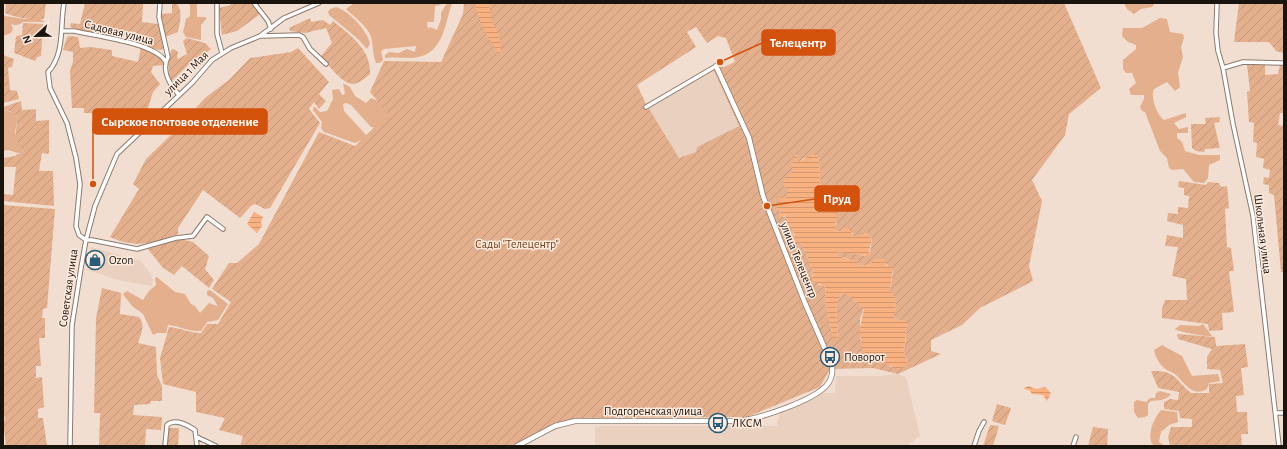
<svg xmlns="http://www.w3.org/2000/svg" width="1287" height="449" font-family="'Alegreya Sans',sans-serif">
<defs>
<pattern id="garden-furrows" width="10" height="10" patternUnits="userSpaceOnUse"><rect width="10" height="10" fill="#e3af8c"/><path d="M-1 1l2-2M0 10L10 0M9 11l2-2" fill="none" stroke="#c29678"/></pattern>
<pattern id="water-rules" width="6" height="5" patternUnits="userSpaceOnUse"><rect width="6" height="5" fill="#f8b180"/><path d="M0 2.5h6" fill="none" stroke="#d4976d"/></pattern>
</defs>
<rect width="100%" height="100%" fill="#f2ded1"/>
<path fill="#ead0be" d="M711 71H714L739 126 697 147V152L679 158 648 107Z
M91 247 141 261 150 273 153 279 152 286 122 281 87 270Z
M898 374 906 377 920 436 906 446H595V428L600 426H777L780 411 792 408 816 398 821 393H835L836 376H875Z"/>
<path fill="#e3af8c" d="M187 3H197V17H204L207 18 201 25V40L186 37 183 32 186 19 190 16V5Z
M366 3H441L440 5 435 6 434 22H427L428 29 430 27 437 30 441 19V13L447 3H452C444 27 443 56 412 58 403 58 394 57 385 58V55L389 52 399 53 407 49 415 52 416 46 384 49 381 51 383 60 380 63H376C373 55 373 49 372 41 371 28 354 17 346 9L353 4Z
M1124 3H1155L1152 7 1141 9 1134 14 1127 9Z
M336 7C348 10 368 31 370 44L367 49 357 38 329 15 328 12 330 9Z
M3 13 5 16 25 19 37 17 45 22H23C19 25 16 26 11 24L13 29 11 33 3 36Z
M1160 18 1167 19 1170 32 1183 34 1184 38 1181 47 1183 57 1178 73 1180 87 1175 91 1167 82 1154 89C1150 97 1157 115 1164 120L1186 113V117L1174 123 1179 129 1188 127V133H1177V138L1182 142 1185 151 1199 155H1220V160L1209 165 1208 178 1204 183 1194 182 1183 169 1172 170 1169 168 1167 158 1160 151 1145 112 1142 111 1140 107 1144 99V95H1131L1129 89 1136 83 1132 73H1126L1123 69V60L1136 49V45L1128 42 1122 36 1123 28H1142Z
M343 83 350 87 355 96 366 103 371 98 380 102 390 113 376 128 371 127 351 105 346 103 343 104 344 111 368 137 355 143 324 132 321 128 322 122 313 110 314 106 320 112 327 111 333 99 332 90 339 89 342 95 345 94Z
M4 110 14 113 17 119 15 133 23 150 21 154 8 150 3 151Z
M157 277 175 292 185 294 191 304 195 306 200 313 209 303 217 306V305L213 298 207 295V291L210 290 228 304 218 320 207 322 201 331C190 332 179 326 168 325L166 333H157L153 335 143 314 132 306 123 294 127 291 143 300 149 291 156 285 155 278Z
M1203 324 1212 336C1207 337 1178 332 1175 329L1180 325 1199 326Z
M1162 345 1182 356 1192 376 1218 374 1220 381 1209 383 1207 389C1193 397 1186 385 1178 377 1175 373 1171 372 1167 370 1161 367 1155 357 1154 350Z
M1160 391 1171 394C1166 401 1158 400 1151 401L1148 404V415L1145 417 1138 418 1134 412V402L1137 400 1146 402 1150 398H1155L1156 393Z
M1161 410 1177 412 1178 422 1169 425 1161 432 1159 442 1165 446H1157L1152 444C1147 432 1154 419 1161 410Z"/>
<path fill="url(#garden-furrows)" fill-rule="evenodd" d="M6 3H46L44 19C33 20 16 18 5 13Z
M85 3H143L142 22 158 24 163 44V49L159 50 136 42V32L123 31 114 36 106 35 108 27 93 25 92 33 70 27 71 23 80 24Z
M172 3H177C183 13 180 21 178 32L165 37 161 14 172 13Z
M231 3H251L260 14 237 31 222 35 219 8 231 5Z
M464 3H1064L1101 88 1069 114 1065 135 1032 180 1042 201 1029 266 1033 281 980 308 962 325 931 340V351L941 354 898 374 873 368 830 369 820 387 747 417 580 418 554 423 513 446H240L243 436 219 430 225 418 196 412V392L163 384 160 358 169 327C181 328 189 333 201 333L207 324H218L231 302 212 289 229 263H237L259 244 319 132 355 146 388 114 370 92 384 61 441 62 463 14ZM696 27 707 43 718 36 726 38 735 62 724 67H711L646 104 637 85 696 47 687 32ZM711 71H714L739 126 697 147 696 152 679 158 648 107ZM795 154 799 162 804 158 818 156 820 173 819 184 823 187 818 198 821 203 819 205 826 209 837 223 834 227 835 230 840 232H852L854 236 858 237 867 233 872 239 870 253 865 256 853 253 837 252 838 256 849 259 860 266 885 262 893 272 890 291C897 298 897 310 892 319L906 321C906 331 907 341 903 350L908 363 891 367 860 339V319L864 308 846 294 842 293 836 306 838 337 833 336 825 301 826 290 824 286 819 285 812 277 813 270 803 247 793 235 794 231 787 215 784 217 780 214 781 211 779 210 783 197 786 198 789 192 788 176 793 171Z
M1239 3H1284V53L1276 51 1269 42H1234Z
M310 18 311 22 323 20 330 25 333 21C351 36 371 49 370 74 366 77 362 81 357 83 345 89 328 64 321 56L332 43 326 28 305 33 290 31 289 28Z
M23 23 43 24 41 56 37 57 35 61 14 53 16 36 22 35Z
M70 36 78 37 80 48 90 47 112 50V56L138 62 141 47C152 50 161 54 164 65L153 66 151 72 160 84 153 92 146 114 151 117 143 125 132 122 100 120V113H84V108H72L70 71 73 61V52L63 50 67 37Z
M187 38 205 43 211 49 198 59 196 57 171 82 168 64 171 50 174 49 178 52 177 57 178 59 187 54 183 41Z
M298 48 329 82 319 94 326 101 319 109 314 102 309 109 320 123 270 208 265 209 255 204 251 206 240 218 203 190 178 228V234C152 243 137 249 110 237L139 189 133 184 146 159 173 133 205 98 230 79 250 58 291 52Z
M3 55 14 59 12 67 8 68 10 90 17 91 19 99 3 103Z
M1265 63V75L1278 74 1280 65H1284V113H1280L1278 125 1284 126V272H1281L1274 195 1269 193V185L1263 184 1264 177 1269 178 1270 170 1263 168 1264 159 1256 157 1257 143 1253 142 1254 123 1249 122 1247 92 1250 91 1247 65Z
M21 101 22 110 36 109V121L49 120V154L42 153 39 171H53L54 206 3 201V194L13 195 16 167H3V158L15 156 17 154H21L23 150C20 147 17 144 16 140 14 126 24 111 3 110V107Z
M1220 117 1219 122 1214 123 1220 148 1205 149 1204 152 1196 151 1192 148 1191 124H1206L1205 118Z
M1179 181 1206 185 1208 182 1219 183 1221 187 1227 186 1229 208 1225 209 1227 247 1231 248 1234 271H1229L1234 312 1222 313 1223 330 1209 331 1208 324 1162 318V309L1165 300H1187L1186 279 1172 276 1178 247 1165 246 1167 235 1183 238V225L1167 221 1168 213 1178 214V207L1188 208 1189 196 1184 195V188L1178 187Z
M3 205 55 209 47 308 43 309 42 318H45V338H39L41 366H36V378L42 377 44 407 38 409V418H43L47 446H6L3 421 5 420 3 406Z
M180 239 193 242 209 256 205 269 214 280 209 288 182 266 174 275 163 268 148 249Z
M102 288 121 293 120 314 139 317C146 326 141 334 138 343L156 347 157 375 162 386V401H151L150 404 134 405 133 415 162 417 161 430 146 429 145 446H99L100 413H94L96 318Z
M1177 334 1215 337 1216 346 1245 344 1248 367 1241 368 1244 395 1236 396 1237 412H1247L1248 434H1241L1242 446H1170L1168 437 1171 427H1192V419L1180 418 1179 411 1164 409V402L1170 399 1178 400 1179 392 1158 388 1151 371C1176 370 1174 379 1191 393H1209V384L1223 383 1220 370 1207 369V357L1212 349 1178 339Z
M997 404 1011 408 1005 425 992 421Z
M990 425 999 426 993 446H983Z
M1093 427 1108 429 1107 446H1088Z
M168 428H179L178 446H167Z"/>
<path fill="url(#water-rules)" d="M475 3H488L493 24 497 29 499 35 501 50 499 53C490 43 476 16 475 3Z
M795 153 799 162 812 154 818 156 820 173 819 184 825 190 818 198 821 203 819 205 826 209 833 208C841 216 834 222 835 230L839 232 843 228H848L854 236 858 237 867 233 872 239 870 247 869 256 837 252 838 256 858 262 860 266 871 264 873 260 884 258 887 266 893 267 890 290C897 298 897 310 893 319L906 321 908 324C904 333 907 341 903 350L908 364 898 370 885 363 880 358 874 361 861 349 863 343C856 333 863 318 864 308L846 294 842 293 836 306 838 337 836 341 833 336 825 301 826 290 824 286 812 281 813 270 803 247 798 242 795 243 794 231 789 227 790 224 787 221V215L779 217 781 211 776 209 780 197 786 198 788 188 784 187 782 184 785 178 793 171 791 164 793 162Z
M254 212 263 217 261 222 262 226 257 233 247 224Z
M1028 386 1037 389 1045 387 1051 393 1047 401 1043 395 1032 394 1029 390 1023 389Z"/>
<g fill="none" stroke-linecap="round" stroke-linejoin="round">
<defs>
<path id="minor" d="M64 3C60 26 65 54 48 72L50 88 67 123 76 158 80 184 76 226 79 235 86 240
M160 3 159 17 168 57C161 70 170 85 179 95
M217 3V34L222 53
M254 3 268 21 271 29
M1217 3 1216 33 1218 51 1223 68 1233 124 1253 216 1279 446
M63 31H74C96 36 155 43 165 61
M261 36 299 35 303 37 310 49 326 64
M1223 68 1243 62 1284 63
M646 107 716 66
M86 240H92L137 249 176 238 193 236 207 217 223 229
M1276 413H1284
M197 437 216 446
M70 446 72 325 81 268 86 240 95 206 117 154 192 83 212 60 231 48 260 36 284 18 319 3
M165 446 167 425C175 418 188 425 195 430L197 446
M974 446 979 431 984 422
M1073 446 1076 437"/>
<path id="tertiary" d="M517 446 555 426 575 421H740C761 418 812 401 826 386 832 380 833 373 832 365L805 303 763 196 749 138 716 66"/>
</defs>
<use href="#minor" stroke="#8b7a6e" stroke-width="5.5"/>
<use href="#tertiary" stroke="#8b7a6e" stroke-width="6"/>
<use href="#minor" stroke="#fff" stroke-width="3.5"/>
<use href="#tertiary" stroke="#fff" stroke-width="4.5"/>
</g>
<defs>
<symbol id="shop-ring" viewBox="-11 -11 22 22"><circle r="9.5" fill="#ffebde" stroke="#295c79" stroke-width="1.5"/><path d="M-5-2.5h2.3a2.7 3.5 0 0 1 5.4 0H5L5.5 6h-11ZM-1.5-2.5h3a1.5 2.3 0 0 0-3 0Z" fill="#295c79"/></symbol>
<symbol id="bus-ring" viewBox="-11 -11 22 22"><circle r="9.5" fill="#ffebde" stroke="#295c79" stroke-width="1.5"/><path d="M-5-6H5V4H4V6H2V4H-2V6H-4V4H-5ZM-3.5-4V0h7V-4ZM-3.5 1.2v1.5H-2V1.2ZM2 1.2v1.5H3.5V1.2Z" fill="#295c79"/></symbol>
</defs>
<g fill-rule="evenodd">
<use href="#shop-ring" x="84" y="249" width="22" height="22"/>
<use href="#bus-ring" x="819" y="346" width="22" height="22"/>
<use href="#bus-ring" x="707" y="412" width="22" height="22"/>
</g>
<g text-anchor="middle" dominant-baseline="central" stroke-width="3" stroke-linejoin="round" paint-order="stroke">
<g font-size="12" fill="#1a140f" stroke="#ffebde">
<text transform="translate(119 32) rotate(14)">Садовая улица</text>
<text transform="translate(186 73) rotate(-45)">улица 1 Мая</text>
<text transform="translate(1263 234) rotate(83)">Школьная улица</text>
<text transform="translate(799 260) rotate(68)">улица Телецентр</text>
<text transform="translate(68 288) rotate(-82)">Советская улица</text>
<text x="653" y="411">Подгоренская улица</text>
</g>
<g font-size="12" fill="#6f411e" stroke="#ffebde">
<text x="517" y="244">Сады "Телецентр"</text>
</g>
<g font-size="12" fill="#1a140f" stroke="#ffebde" text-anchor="start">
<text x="109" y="260">Ozon</text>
<text x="844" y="357">Поворот</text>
<text x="732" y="423">ЛКСМ</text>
</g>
</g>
<path fill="none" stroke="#d3520c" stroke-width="1.5" d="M720 62L762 43M93 184L93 122M767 206L815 199"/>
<g fill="#d3520c" stroke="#ffebde" stroke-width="1.5">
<circle cx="720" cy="62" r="4"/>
<circle cx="93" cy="184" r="4"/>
<circle cx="767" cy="206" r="4"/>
</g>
<g fill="#d3520c" stroke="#d3520c" stroke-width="1.5">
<rect x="762" y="30" width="73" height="25" rx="4"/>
<rect x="93" y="109" width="174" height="25" rx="4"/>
<rect x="815" y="186" width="44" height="25" rx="4"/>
</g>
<g font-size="13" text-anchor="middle" font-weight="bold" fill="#fff">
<text x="798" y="47">Телецентр</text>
<text x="180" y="126">Сырское почтовое отделение</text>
<text x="837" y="203">Пруд</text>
</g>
<rect width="1287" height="449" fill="none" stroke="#1a140f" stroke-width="8"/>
<g transform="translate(36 36) rotate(248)" stroke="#ffebde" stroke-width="3" paint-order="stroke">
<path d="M0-3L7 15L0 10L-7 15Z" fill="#1a140f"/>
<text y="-6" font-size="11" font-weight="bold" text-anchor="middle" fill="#1a140f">N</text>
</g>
</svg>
